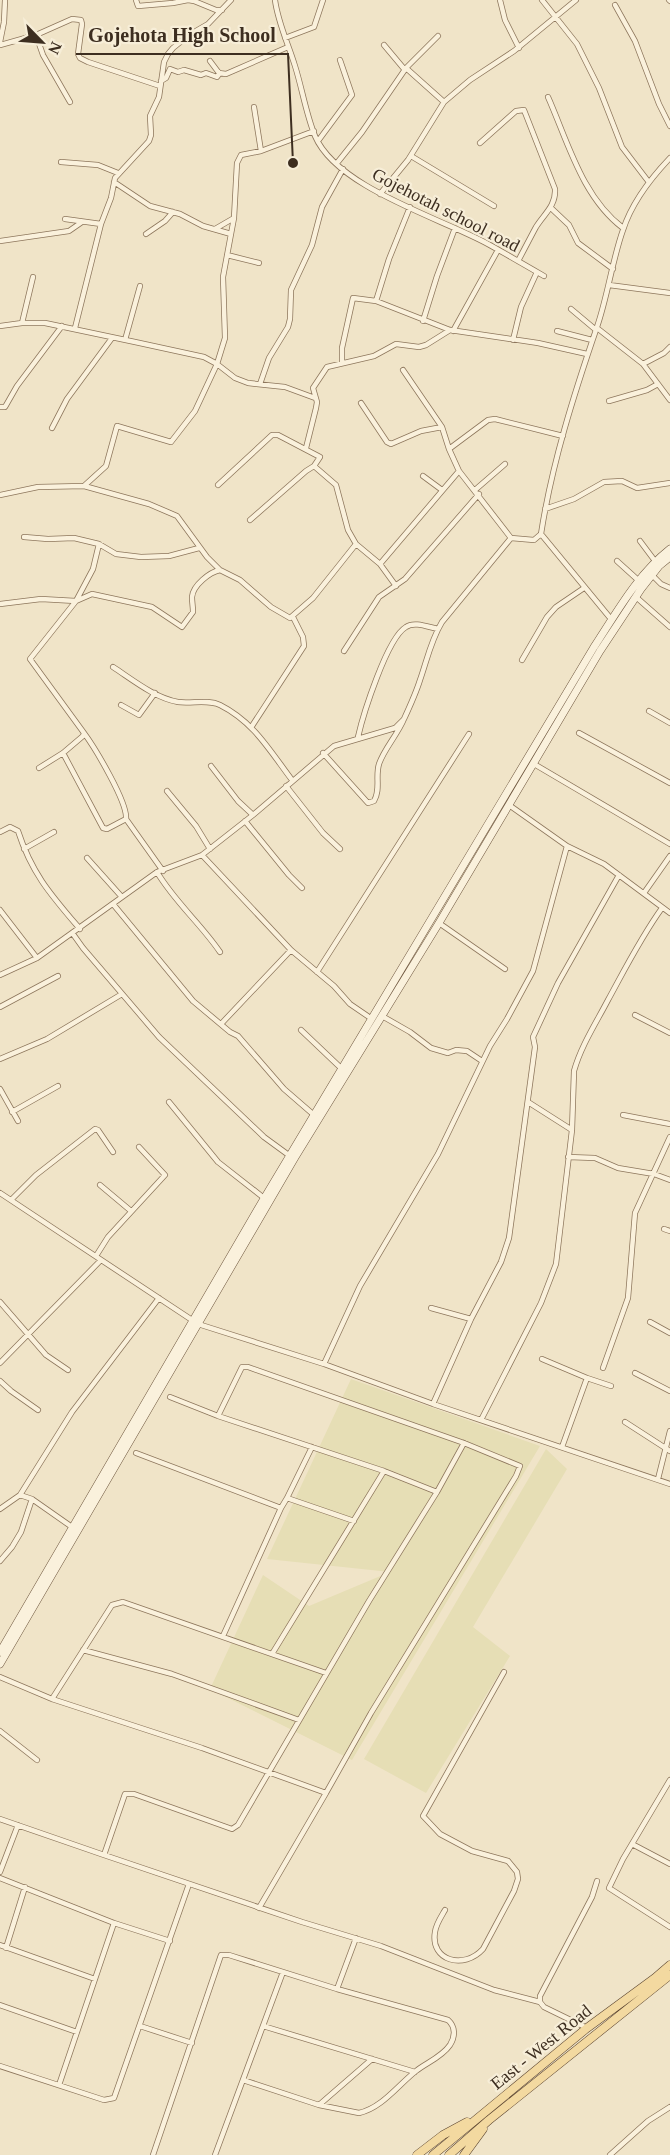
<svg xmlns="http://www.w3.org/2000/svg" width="670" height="2155" font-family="'Times New Roman',serif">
<rect width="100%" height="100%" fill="#f0e4c8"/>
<path fill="#e6deb5" d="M351 1379 540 1446 352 1760 210 1689 263 1575 309 1606 390 1572 267 1559Z
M546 1449 567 1469 473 1627 510 1656 426 1793 364 1759Z"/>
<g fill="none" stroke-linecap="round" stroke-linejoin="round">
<defs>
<path id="street" d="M136 0 138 6 173 3 188 0 194 1 216 10H222
M275 0C278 23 288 43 295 66 302 88 306 114 315 136 337 188 441 218 488 244 506 254 525 265 544 276
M500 0 505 20 519 48
M542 0 577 44 599 88 622 147 648 181
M669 0 670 1
M615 5 635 41 659 104 670 126
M36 35 43 55 70 102
M285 38 314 27 323 0
M0 42 4 22 5 0
M0 45 36 35 72 19 81 20 82 24 78 54 80 58 88 62 160 86
M384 45 405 70
M210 61 219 73 226 74 288 47
M406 68 444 102
M161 81 166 78 170 69 178 72 184 70 201 75 206 73 217 77 220 73
M548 97C568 142 582 197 623 228
M254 107 261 151
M318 141 352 95 340 60
M480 143 516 111 524 110 555 189C556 206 544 214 536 227 530 238 524 250 518 261
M411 156 494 206
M61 162 98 165 118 173
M337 163 362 132 406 68 438 36
M114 182 150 206 180 214 203 226 231 234
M380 194 408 160 444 102 470 80 514 51 576 0
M410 207 389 259 376 301 450 330 538 343 587 354
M551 208 569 225 578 243 613 269
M65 219 101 224 111 198 115 178 149 141 151 135 150 116 159 97 164 62 168 54 173 48 189 35 208 24 231 0
M215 229 234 218
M146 234 165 221 173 212
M0 241 69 231 82 222
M227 255 259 263
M609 285 670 293
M571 309 596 330
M423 321 437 276 455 228
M22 323 33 277
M0 326 22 323H45L135 342 204 357 217 364 235 378 248 383 285 387 315 398
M75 328 101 224
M597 328 643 364 670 400
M453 331 498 250
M557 331 592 340
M125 340 140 286
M513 340 521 307 537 272
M342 362V348L353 298 376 301
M643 364 664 353 670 347
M403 370 442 427
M260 384 269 358 288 327 290 319 291 290 312 245 322 207 343 169
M609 401 647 390 658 384
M361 403 387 442 391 444 421 431 442 427 449 449 459 471 511 538
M0 407H5L17 386 62 326
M52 428 67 399 112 338
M306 448 316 408 317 402 313 388 327 367 374 356 396 344 419 347 426 345 450 330
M449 449 488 420 495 419 563 436
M314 466 336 485 348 530 356 544 380 564 396 586
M423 476 442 490
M218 485 272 435H278L320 457 314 466 306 471 250 520
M84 486 106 466 117 426 171 442 195 411 217 364 225 338 223 277 234 218 237 163 241 155 261 151 314 131
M475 490 505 464
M0 495 38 487 84 486 149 504 177 516 207 557 220 570 240 580 271 607 290 618 313 598 356 544
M545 509 574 499 604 482 622 481 637 488 670 483
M24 537 48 539 74 538 99 544 116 554 141 557 169 556 199 548
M640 541 655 561
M617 561 638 580
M380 564 459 471
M652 575 661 584 670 588
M636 597 670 627
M0 604 41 599 76 601 92 594 152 607 182 627 193 612C193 607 192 602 192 597 193 585 210 572 220 570
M611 619 541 534C552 463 574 394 597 327 608 295 612 261 623 230 632 202 650 179 670 158
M344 651 379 597 405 579 479 494
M522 660 547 617 556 607 584 588
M113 667C133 680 155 698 178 702 191 704 208 699 220 705 254 722 270 751 292 780
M121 705 139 715 155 693
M649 711 670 723
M252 726 304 646 303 637 293 617
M84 733C95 748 128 803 126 819
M579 733 670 783
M358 737C363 715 387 638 406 627 414 621 428 627 438 629
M63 753 103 828 107 829 126 819 163 871
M323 753 368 803 374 801C381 789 375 777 379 764 384 749 398 734 404 719 410 706 416 693 420 680 427 660 431 640 442 622L511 538 534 540 541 534
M534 764 670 844
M211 766 238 801 253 815
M39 768 63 753 83 736 84 733 30 659 76 601 93 569 99 544
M286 786 323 833 340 849
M167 791 196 826 210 849
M509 805 567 846 604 864 670 913
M245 821 289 875 302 888
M0 832 10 827 18 831C32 874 51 895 80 929
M24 849 54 832
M202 855 291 950 334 986 350 1004 372 1019
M87 858 121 896
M157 872C174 901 201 924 220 952
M644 893 670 856
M113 904 193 1001 230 1032 238 1036 284 1089 314 1115
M0 910 37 958
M439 923 505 969
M73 934 83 948 159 1037 264 1137 290 1156
M317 972 469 734
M0 975 37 958 157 872 202 855 253 815 334 746 395 728 404 719
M0 1007 58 976
M635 1015 670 1033
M382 1016 410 1032 431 1048 448 1053 456 1050 467 1051 482 1061
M221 1024 291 950
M301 1030 342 1069
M0 1059 47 1039 122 994
M0 1089 18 1121
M169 1102 218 1162 264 1198
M528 1102 572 1130
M12 1112 58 1086
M623 1115 670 1124
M568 1157 595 1158 618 1168 654 1174 670 1180
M100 1185 131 1211
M0 1193 192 1320
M11 1200 36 1175 95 1129 98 1130 113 1152
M664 1229 670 1231
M96 1256 108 1237 165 1175 139 1147
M0 1302 46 1355 68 1370
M431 1308 471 1319
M650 1322 670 1333
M198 1324 324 1364 433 1404 670 1484
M542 1359 587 1378 562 1447
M0 1363 101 1260
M324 1364 360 1286 438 1154 490 1046 507 1019 533 971 567 846
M603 1368 628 1298 635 1213 670 1137
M635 1373 670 1391
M587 1378 611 1386
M0 1381 11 1391 38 1410
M170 1397 218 1416
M433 1404 471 1319 501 1262 509 1238 535 1047 533 1037 558 983 619 875
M481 1420 541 1303 556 1264 572 1130 574 1071C581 1046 596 1023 608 1000 625 969 641 937 662 908
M625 1422 670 1451
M136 1453 281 1508
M658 1479 670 1431
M437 1492 464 1443
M20 1495 72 1412 159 1298
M287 1498 312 1447
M0 1509 20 1495 32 1499 72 1527
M0 1561 12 1547 21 1532 32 1499
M223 1636 281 1508 287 1498 354 1521
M83 1650 172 1674 299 1720
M272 1654 384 1471
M0 1677 52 1699 202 1748 326 1793 259 1908
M52 1699 112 1605 123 1602 326 1673
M0 1731 37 1760
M670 1780 623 1859 609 1888 670 1927
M0 1819 104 1855 125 1794H134L232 1829 238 1825 369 1601 437 1492 384 1471 218 1416 242 1367H248L464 1443 520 1466 516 1476 371 1713 326 1793
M632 1844 670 1864
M104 1855 302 1922 381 1946 494 1990 540 2002
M0 1872 18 1825
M0 1878 114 1923
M445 1910C441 1917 436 1924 435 1932 430 1961 464 1970 483 1949L514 1891 518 1879 517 1872 508 1861 472 1851 440 1834 423 1816 504 1672
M0 1945 95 1979
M6 1948 25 1887
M337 1989 356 1938
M0 2005 77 2032
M140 2026 192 2043
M263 2026 415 2072
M587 2028 544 2007 540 2002V1996L592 1897 597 1881
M0 2066 104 2100 114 2098 189 1884
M243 2080 319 2105 372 2059
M59 2085 114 1923 170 1941
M153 2155 221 1955H229L337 1989 448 2020C456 2027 455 2037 450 2045 442 2057 426 2063 416 2071 398 2085 382 2108 359 2113L319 2105
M215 2155 283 1972
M610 2155 648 2121 670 2107"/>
<path id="secondary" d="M0 1652 262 1202 594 647C617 612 637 575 670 549
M0 1664 294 1159 439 923 600 651 641 589 659 566 670 557"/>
<path id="primary" d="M417 2155 443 2135 467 2122
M433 2155 587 2028 655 1978 670 1965
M449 2155 489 2120 670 1975
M464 2155 483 2129"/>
</defs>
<use href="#street" stroke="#8d765c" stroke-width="6"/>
<use href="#secondary" stroke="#6f573f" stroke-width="8"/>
<use href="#primary" stroke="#5b4430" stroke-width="9"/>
<use href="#street" stroke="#faf1dc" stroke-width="4.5"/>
<use href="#secondary" stroke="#faf1dc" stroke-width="7"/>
<use href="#primary" stroke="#f3d9a0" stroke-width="8"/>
</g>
<g text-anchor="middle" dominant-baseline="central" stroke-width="4.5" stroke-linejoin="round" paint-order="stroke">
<g font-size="18" fill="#3d2e20" stroke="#f7eed8">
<text transform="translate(446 210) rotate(27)">Gojehotah school road</text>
<text transform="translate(541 2047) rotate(-39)">East - West Road</text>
</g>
</g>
<path fill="none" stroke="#3d2e20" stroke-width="2" d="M293 163L288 54H76"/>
<circle fill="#3d2e20" stroke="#f7eed8" stroke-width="2" cx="293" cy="163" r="6"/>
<g font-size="20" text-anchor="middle" font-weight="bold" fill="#3d2e20" stroke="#f7eed8" stroke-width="4.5" stroke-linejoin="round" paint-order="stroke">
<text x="182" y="42">Gojehota High School</text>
</g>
<g transform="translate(42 42) rotate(115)" stroke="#f7eed8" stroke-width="4.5" paint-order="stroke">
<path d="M0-4.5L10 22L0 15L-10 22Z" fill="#3d2e20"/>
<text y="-9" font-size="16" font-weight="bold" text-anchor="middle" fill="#3d2e20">N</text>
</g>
</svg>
